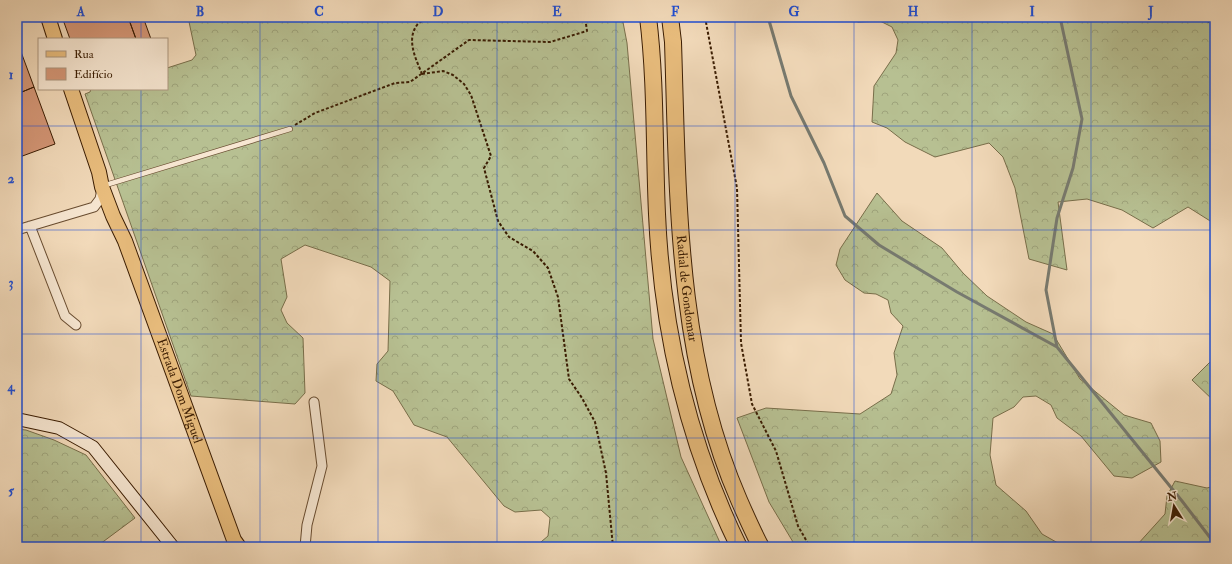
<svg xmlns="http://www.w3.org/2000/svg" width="1232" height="564" font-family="'IM FELL Double Pica',serif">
<defs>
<pattern id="forest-crowns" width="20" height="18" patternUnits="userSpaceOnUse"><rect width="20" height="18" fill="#b7c092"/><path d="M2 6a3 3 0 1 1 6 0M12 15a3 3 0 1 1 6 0" fill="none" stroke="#9ea47c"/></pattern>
</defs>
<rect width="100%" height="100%" fill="#f2daba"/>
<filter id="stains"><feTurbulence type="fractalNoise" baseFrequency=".005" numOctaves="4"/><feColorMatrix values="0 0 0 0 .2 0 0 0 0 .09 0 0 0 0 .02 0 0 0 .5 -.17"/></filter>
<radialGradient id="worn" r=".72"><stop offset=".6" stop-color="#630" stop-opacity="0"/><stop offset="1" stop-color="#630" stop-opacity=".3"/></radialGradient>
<path fill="url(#forest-crowns)" stroke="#786e4a" d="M188 17H622L627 43 653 339 681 457 722 547H535L548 536 550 518 541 510 515 512 504 506 447 437 414 425 393 391 376 381 377 364 388 351 390 281 371 267 305 245 281 259 287 297 281 310 287 323 303 338 305 393 295 404 191 396 85 94 90 92 91 89H167V68L192 60 196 55Z
M849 17H1215V224L1188 207 1153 228 1122 210 1087 199 1058 202 1067 270 1029 259 1015 188 1003 157 989 143 935 157 905 142 887 128 872 122 874 86 896 53 898 40 892 27 880 21 858 22Z
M877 193 902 221 942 248 963 273 987 296 1026 322 1053 334 1080 379 1124 415 1151 423 1160 441 1161 462 1132 478 1114 476 1081 436 1057 418 1051 405 1036 396 1023 397 1014 407 993 418 990 455 996 485 1026 511 1042 534 1065 547H796L769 502 737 418 766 408 860 414 891 394 897 375 894 353 903 326 891 313 888 300 876 294 864 293 845 280 836 265 840 249Z
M1215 357V402L1192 380Z
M17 429 26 430 54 440 86 455 135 518 96 547H17Z
M1175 481 1207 488 1215 486V547H1124L1137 545 1165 514 1167 496Z"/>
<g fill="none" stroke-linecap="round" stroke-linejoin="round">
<path stroke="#777a70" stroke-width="3" d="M768 17 791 96 824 163 845 216 879 245 957 292 1057 347 1182 501 1215 544
M1057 347 1046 290 1057 218 1073 168 1082 119 1060 17"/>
</g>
<path fill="#d49676" stroke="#3a1c02" d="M62 17H128L136 39H70Z
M128 17H143L151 39H136Z
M17 41 34 87 17 94Z
M34 87 55 144 17 158V94Z"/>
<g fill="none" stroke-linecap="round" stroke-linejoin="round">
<defs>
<path id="service" d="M109 184 290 129"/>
<path id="minor" d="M30 226 65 316 76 325
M17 230 94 207 100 199 102 189
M305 547 307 525 322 466 314 402"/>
<path id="secondary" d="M17 419 59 428 93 447 173 547"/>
<g id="primary">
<path d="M48 17 55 39"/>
<path id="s1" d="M71 89 99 172 102 187 113 216 125 241 234 540 239 547"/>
</g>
<g id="motorway">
<path d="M648 17C656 82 654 148 657 214 662 330 688 443 739 547"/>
<path id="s2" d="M670 17 673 42C678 196 676 356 739 500 746 516 753 532 761 547"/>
</g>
</defs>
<use href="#service" stroke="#684c30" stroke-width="6"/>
<use href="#minor" stroke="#684c30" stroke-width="11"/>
<use href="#secondary" stroke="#3a1c02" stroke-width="14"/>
<use href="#primary" stroke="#3a1c02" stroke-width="16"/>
<use href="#motorway" stroke="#3a1c02" stroke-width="18"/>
<path stroke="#3a1c02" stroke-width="2" stroke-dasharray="3 2" stroke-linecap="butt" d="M705 17 737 188 741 343 752 404 776 451 798 526 810 547
M1203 17 1215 27
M422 74 443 71 453 75 464 84 471 95 491 156 484 168 498 221 509 237 533 251 548 268 558 297 569 379 582 398 595 422 606 473 613 547
M422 74C416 59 406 40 417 25 419 22 426 19 430 17
M295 125 315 113 395 83 410 82 469 40 550 42 587 31 585 17"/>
<use href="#service" stroke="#f7e7d2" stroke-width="4.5"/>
<use href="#minor" stroke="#f7e7d2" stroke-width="9"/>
<use href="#secondary" stroke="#f7e7d2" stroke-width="12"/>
<use href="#primary" stroke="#e9bd7d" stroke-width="14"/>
<use href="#motorway" stroke="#e9bd7d" stroke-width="16"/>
</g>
<path fill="none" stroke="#1d4ed8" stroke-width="1" stroke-opacity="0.55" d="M141 17V39M260 17V547M378 17V547M497 17V547M616 17V547M735 17V547M854 17V547M972 17V547M1091 17V547M141 89V547M17 126H1215M17 230H1215M17 334H1215M17 438H1215"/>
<g text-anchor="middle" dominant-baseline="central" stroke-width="3.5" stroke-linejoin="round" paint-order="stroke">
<g font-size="13" fill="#3a1c02" stroke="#f7e7d2">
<text stroke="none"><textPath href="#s2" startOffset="272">Radial de Gondomar</textPath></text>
<text stroke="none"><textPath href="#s1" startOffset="321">Estrada Dom Miguel</textPath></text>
</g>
</g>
<rect width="1232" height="564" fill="none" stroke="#f2daba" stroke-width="44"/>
<rect x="38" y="38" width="130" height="52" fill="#f7e7d2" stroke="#ab967f"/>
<rect x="46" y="51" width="20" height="6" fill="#e9bd7d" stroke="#ab967f"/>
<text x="74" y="58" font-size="12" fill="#3a1c02">Rua</text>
<rect x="46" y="68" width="20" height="12" fill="#d49676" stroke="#ab967f"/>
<text x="74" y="78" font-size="12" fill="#3a1c02">Edifício</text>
<g transform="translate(1174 506) rotate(349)" stroke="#f7e7d2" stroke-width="3" paint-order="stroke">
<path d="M0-3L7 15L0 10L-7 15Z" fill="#3a1c02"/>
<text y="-6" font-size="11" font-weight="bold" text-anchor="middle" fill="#3a1c02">N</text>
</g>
<rect x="22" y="22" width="1188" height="520" fill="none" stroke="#1d4ed8" stroke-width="1.5"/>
<g font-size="13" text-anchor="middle" font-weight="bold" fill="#1d4ed8">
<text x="81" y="16">A</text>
<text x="200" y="16">B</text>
<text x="319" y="16">C</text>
<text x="438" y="16">D</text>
<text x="557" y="16">E</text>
<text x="675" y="16">F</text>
<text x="794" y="16">G</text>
<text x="913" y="16">H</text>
<text x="1032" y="16">I</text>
<text x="1151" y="16">J</text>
<text x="11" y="79">1</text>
<text x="11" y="183">2</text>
<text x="11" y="287">3</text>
<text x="11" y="391">4</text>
<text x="11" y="495">5</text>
</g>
<rect width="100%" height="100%" filter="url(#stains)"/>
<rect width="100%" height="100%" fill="url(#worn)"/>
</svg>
